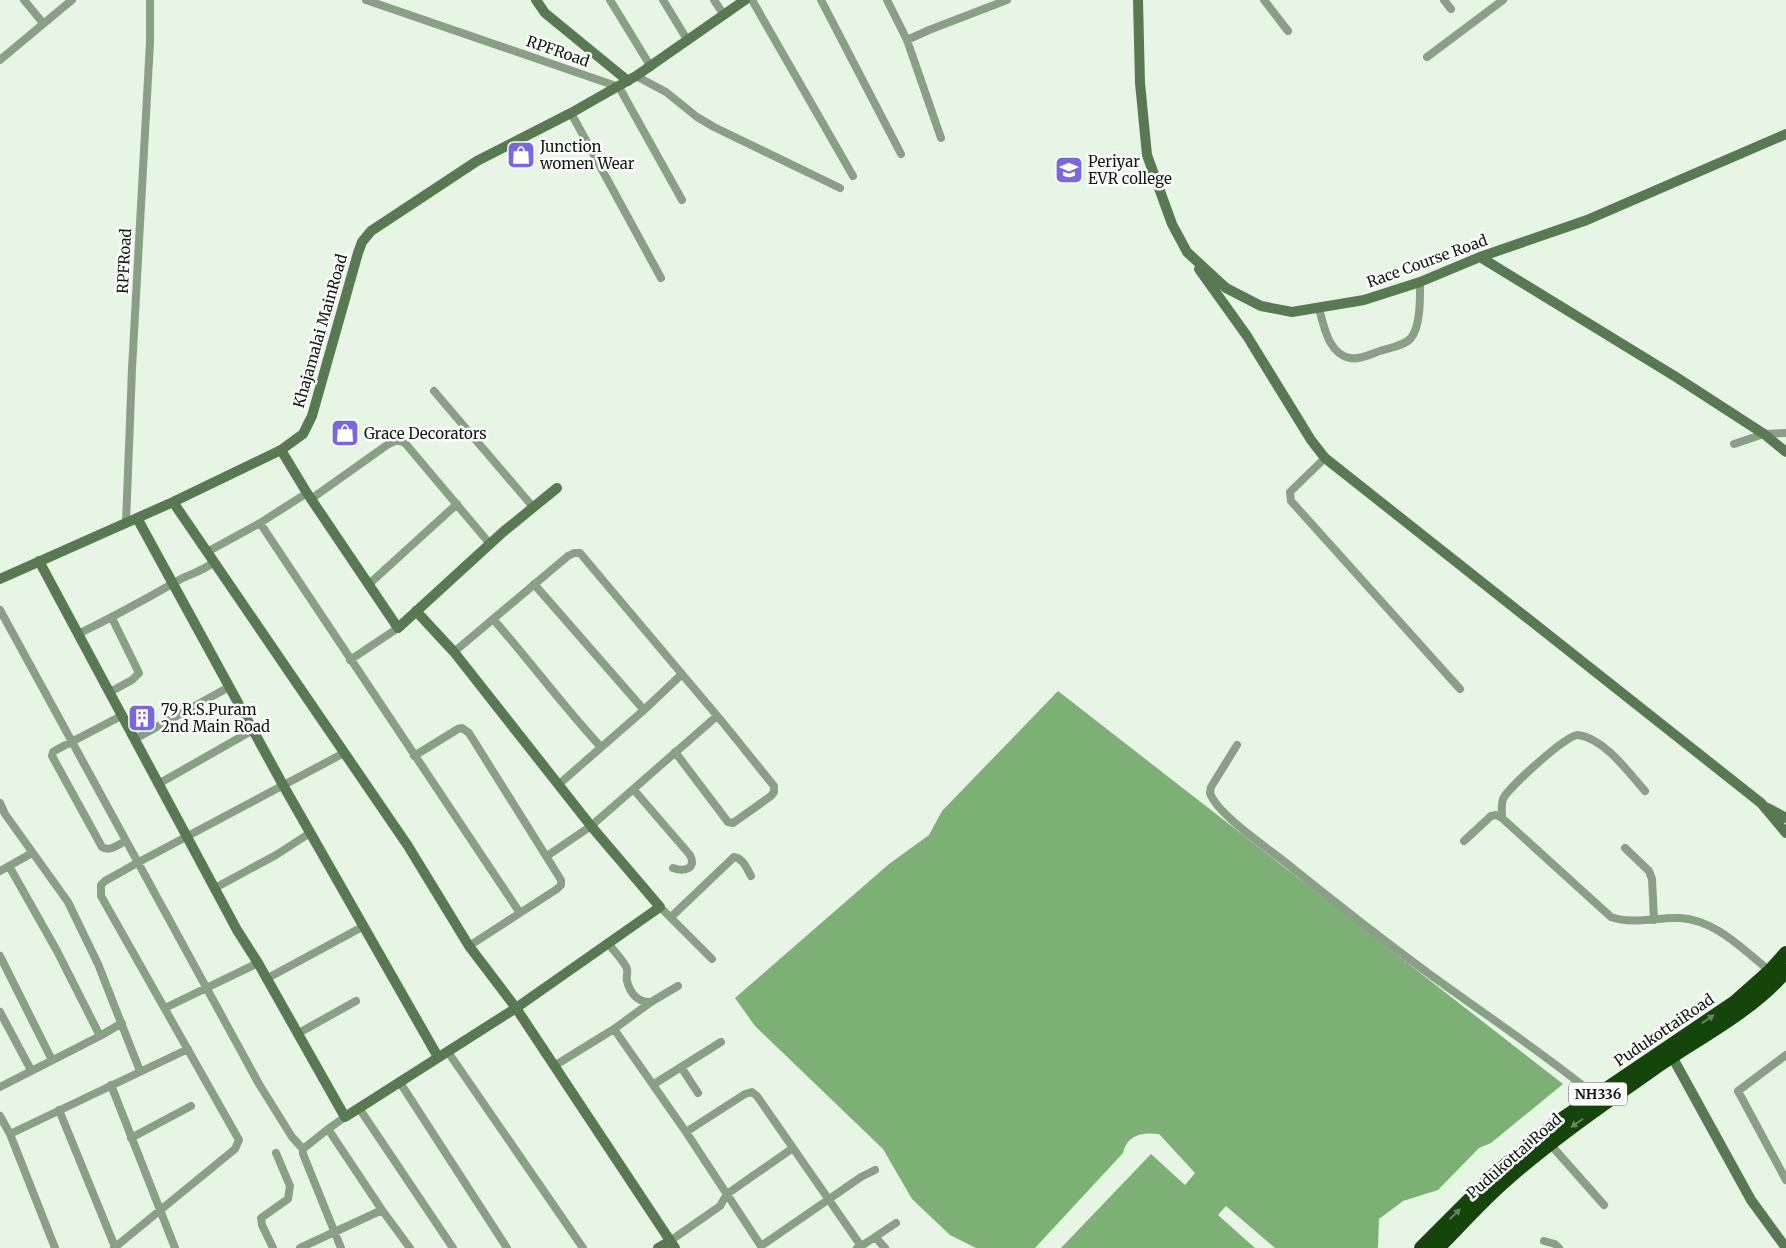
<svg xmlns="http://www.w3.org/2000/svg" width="1786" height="1248" font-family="Merriweather,serif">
<rect width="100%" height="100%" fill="#e7f5e5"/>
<path fill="#7db075" d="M1058 691 1563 1084 1491 1143 1479 1148 1438 1190 1403 1201 1379 1219 1378 1248H1275L1226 1206 1218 1215 1255 1248H1061L1151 1154 1185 1185 1195 1173 1159 1134C1142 1132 1127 1135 1123 1153L1035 1248H976L950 1235 912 1199 883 1149 755 1026 735 998 889 864 929 835 942 811Z"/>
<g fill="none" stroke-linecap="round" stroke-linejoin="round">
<path stroke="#8aa086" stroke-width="8" d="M24 0 43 23
M366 0 619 87 682 200
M610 0 651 67
M663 0 688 41
M714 0 724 15
M752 0 853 176
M821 0 901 154
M887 0 907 40 941 138
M1264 0 1288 31
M1444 0 1451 9
M907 40 929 30 1007 0
M1427 57 1503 0
M0 60 72 0
M636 76 666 92 697 117 714 127 840 188
M571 113 661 278
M1319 309C1324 325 1328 354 1350 358 1359 360 1371 354 1380 351 1389 348 1404 346 1411 338 1421 326 1420 296 1420 282
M434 391 533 507
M1734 444 1764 434 1786 433
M1325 458 1290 492 1291 501 1460 689
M311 499 387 445C394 441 397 439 405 443L490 544
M126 523 132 369 150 42V0
M260 523 520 913 469 946
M207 552 260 523 307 493
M534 584 644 710
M368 585 457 504
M0 610 259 1084 292 1137 303 1149V1154L341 1248
M493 619C530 661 563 706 601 747
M78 634C113 617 146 599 179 580 192 573 201 572 214 562
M454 652 568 556 574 553H580L724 724 774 786V792L771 796 733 823 728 822 675 752
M350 660 398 628
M110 692 132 680 139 673 112 618
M123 715 56 750 53 752 52 756 102 847C109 852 118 845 125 841
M135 739 229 687
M1237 745 1211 787 1210 793C1217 814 1266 847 1285 862 1332 900 1379 937 1428 973 1484 1014 1542 1052 1596 1096
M414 756 458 729 462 728 469 733 561 880V885L557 889 520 913
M160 783 253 730
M558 785 644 710 682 674
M634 790 690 855C697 869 684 872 673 868
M0 803 5 814 68 902 98 964 140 1071
M1502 818C1502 812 1501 805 1503 799 1508 788 1567 734 1578 735 1604 738 1629 773 1645 791
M1464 841 1491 816 1496 815 1502 818 1611 917C1633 925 1657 917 1680 918 1716 920 1743 950 1770 971
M1625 848 1649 871 1652 879 1654 920
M547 856 591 826 717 716
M9 866 57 951 100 1036
M0 871 32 853
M215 888 276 855 310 833
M660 907 712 959
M671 917 734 857C743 858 747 869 751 876
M608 943C612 949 625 962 627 969 628 973 626 977 627 981 630 993 638 1003 651 1002
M0 956 52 1060
M266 979 364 926
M165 1008 258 963
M0 1012 31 1070
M614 1029 686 1132 761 1246 861 1177 875 1170
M297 1034 356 1001
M448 1052 583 1248
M1786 1055 1738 1091 1786 1180
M554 1066 614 1029 651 1002 678 986
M681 1067 698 1093
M399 1081 507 1248
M654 1084 721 1042
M111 1085 175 1248
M0 1087 100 1036 122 1023
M359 1108 453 1248
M59 1110 115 1247
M0 1116 10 1134 55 1248
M345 1117 328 1129 382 1210 410 1248
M686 1132 745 1094 752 1092 757 1096 861 1246 857 1248
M10 1134 188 1049
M131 1138 191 1106
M1550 1144 1604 1205
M303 1149 328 1129
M872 1239 896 1223
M670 1241 720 1206 727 1194 793 1148
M1544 1241 1555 1244 1559 1248
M861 1246 872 1239H877L885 1248
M114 1248 235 1149 239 1140 101 896V885L105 881 137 863 344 753
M273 1248 262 1225 261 1218 288 1199 290 1186 276 1153
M300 1248 382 1210"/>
<path stroke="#597953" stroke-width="10" d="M536 0 545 13 628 81
M1138 0 1140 83 1147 155 1172 224 1187 252 1226 288 1261 306 1292 312 1364 300 1420 282 1480 257 1587 220 1786 134
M1480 257 1676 377 1764 434 1786 452
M1199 269 1247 336 1311 440 1325 458 1761 803 1786 833
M281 450 307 493 398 628 503 532 557 488
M137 518 283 785 438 1057
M39 561 237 930 258 963 345 1117 516 1008 469 946 408 846 173 502
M0 579 173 502 281 450 303 434 312 416 358 253 362 242 371 231 477 161 571 113 636 76 745 0
M416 611 454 652 591 826 660 907 516 1008 675 1248
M1768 808 1786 818
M1669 1051 1751 1200 1786 1248
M658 1248 670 1241"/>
<path stroke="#15450b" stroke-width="14" d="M1421 1248 1496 1173 1556 1123 1735 1002 1770 971 1786 953
M1438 1248C1460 1226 1481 1202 1505 1181 1551 1140 1602 1105 1652 1070 1697 1038 1750 1013 1786 971"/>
</g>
<defs><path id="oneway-solid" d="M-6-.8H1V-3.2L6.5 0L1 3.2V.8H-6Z" transform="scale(1.25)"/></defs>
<g fill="#66865f">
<use href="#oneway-solid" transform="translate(1708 1019) rotate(-34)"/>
<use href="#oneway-solid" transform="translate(1577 1123) rotate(145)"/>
<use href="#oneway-solid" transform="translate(1455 1214) rotate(-45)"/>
</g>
<defs>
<symbol id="shop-square" viewBox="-11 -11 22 22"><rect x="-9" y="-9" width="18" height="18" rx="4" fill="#7a66e1" stroke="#fcfefb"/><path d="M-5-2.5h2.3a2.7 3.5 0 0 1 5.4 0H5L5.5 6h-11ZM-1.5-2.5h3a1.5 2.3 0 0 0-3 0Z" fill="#fff"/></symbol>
<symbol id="university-square" viewBox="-11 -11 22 22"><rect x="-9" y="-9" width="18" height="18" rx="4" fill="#7a66e1" stroke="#fcfefb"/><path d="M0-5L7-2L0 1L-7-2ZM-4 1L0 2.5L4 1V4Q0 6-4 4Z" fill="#fff"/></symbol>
<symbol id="building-square" viewBox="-11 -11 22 22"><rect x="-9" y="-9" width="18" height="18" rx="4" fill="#7a66e1" stroke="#fcfefb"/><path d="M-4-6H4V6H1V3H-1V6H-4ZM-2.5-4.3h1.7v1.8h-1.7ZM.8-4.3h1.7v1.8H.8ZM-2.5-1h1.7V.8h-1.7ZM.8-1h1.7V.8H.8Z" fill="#fff"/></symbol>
</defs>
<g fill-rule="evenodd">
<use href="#shop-square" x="505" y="139" width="32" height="32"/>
<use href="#university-square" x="1053" y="154" width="32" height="32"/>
<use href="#shop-square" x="329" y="417" width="32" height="32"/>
<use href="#building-square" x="126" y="702" width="32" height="32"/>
</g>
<g text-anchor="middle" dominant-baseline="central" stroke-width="5" stroke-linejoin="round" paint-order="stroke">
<rect fill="#fcfefb" stroke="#595d59" stroke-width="1" x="1569" y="1082.5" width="58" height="23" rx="4"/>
<g font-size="14" font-weight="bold" fill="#131813">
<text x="1598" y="1094">NH336</text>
</g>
<g font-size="15" fill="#131813" stroke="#fcfefb">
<text transform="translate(558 51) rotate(19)">RPFRoad</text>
<text transform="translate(124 261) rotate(-87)">RPFRoad</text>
<text transform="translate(1427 261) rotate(-20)">Race Course Road</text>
<text transform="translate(320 331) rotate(-74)">Khajamalai MainRoad</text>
<text transform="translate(1664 1030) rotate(-34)">PudukottaiRoad</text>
<text transform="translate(1514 1156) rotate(-41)">Pudukottai Road</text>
</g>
<g font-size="15" fill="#131813" stroke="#fcfefb" text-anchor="start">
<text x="540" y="146">Junction<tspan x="540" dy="17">women Wear</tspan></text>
<text x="1088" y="161">Periyar<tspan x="1088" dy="17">EVR college</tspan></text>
<text x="364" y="433">Grace Decorators</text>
<text x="161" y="709">79 R.S.Puram<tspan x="161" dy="17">2nd Main Road</tspan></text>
</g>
</g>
</svg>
